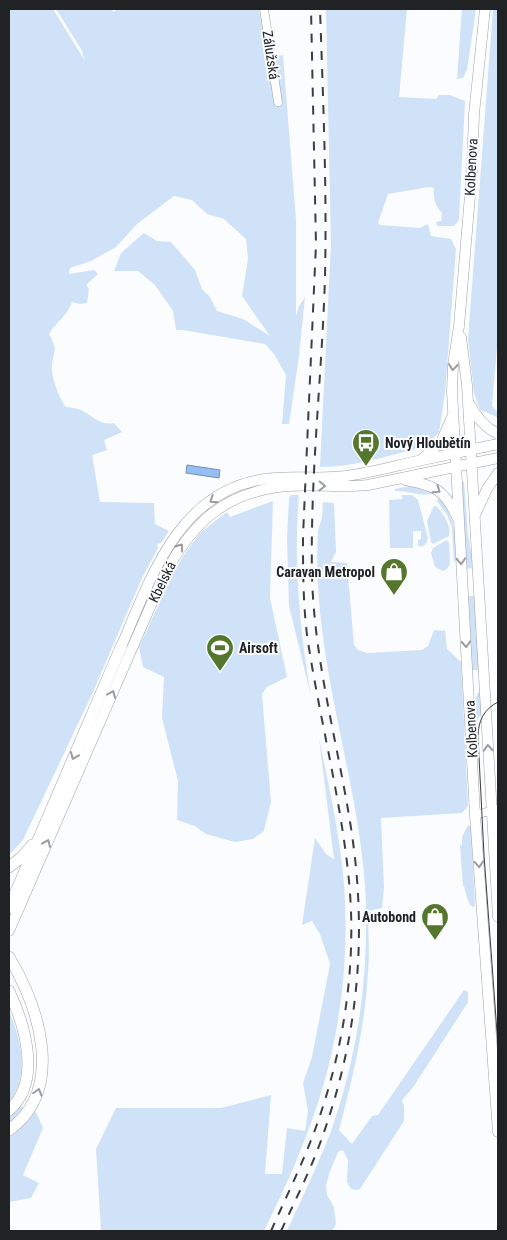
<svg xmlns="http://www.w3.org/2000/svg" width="507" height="1240" font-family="'Roboto Condensed',sans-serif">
<rect width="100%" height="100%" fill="#fafcfe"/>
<path fill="#d0e2f8" d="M9 9H53L85 61 81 49 56 9H112L113 12 118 9H259L263 32 272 57 283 55 296 220V316L299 306 305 297 299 356 289 424H282L286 375 274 354 265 344 183 330H176L173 311 155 285 138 271H114L121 253 144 233 157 241 171 242 195 270 202 289 210 297 217 311 243 319 270 336 242 296 248 259 246 239 224 219 207 214 192 200 174 196 137 224 116 247 91 261 70 268 69 274 94 270 98 274 86 285 89 289 87 303 80 304 72 302C68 315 56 322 49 334 58 350 54 349 52 365 51 377 59 398 66 407 71 408 77 408 81 410 92 416 102 426 114 423L122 432 104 440 107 450 92 455 100 502 154 503 155 524 169 531 161 543 157 544 158 548 142 578 93 692 23 840 9 855Z
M326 9H407L399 97 436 99 439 95H450L465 101 459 220 454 226H437L436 222 441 221 442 213C435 205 433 199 434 188L429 187 388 194 378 223 380 225 420 228 428 224 431 236 451 239 456 249 445 393 439 432 429 443 420 448C387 456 354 467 320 467L331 244Z
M462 9H476L467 70 463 78 457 79Z
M493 9H498V336L492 406 498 413 497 417 480 410 474 393 468 339Z
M461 482H464L468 535 474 568 466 569Z
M409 486H418L434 493C424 498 408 490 395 491V489Z
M291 495H299C293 563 300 630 311 696L289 606 287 539 289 498Z
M402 495H412L418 500 428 538C427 543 424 548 418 546V540L421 539V531H413V548H390L389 500 402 499Z
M439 495C454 520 459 534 454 564L452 527 447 515 437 501Z
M273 501 270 598 287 677 267 687 262 694 271 802 264 831 253 839 235 842 206 834 195 826 177 820 178 781 162 718 164 677 143 667 139 647 174 571 188 549 201 532 227 512 230 517Z
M323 502 334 503 336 552 331 562 347 563 354 645 358 650 367 653 422 650 428 646 434 630 444 631 445 629 447 649 461 662 468 806 462 813 381 818 384 887 382 908 368 911C368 931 370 952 368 972 365 1026 353 1078 339 1130L352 1144 372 1116 378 1115 464 990 468 992V1002L414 1086 402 1100 404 1106V1121L360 1189 356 1190 351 1189 347 1182 348 1160 343 1150 338 1152 329 1174 326 1186 327 1195 334 1207 336 1224 332 1231H287C302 1198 318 1165 331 1131 357 1058 368 982 366 905 363 812 333 721 322 629 318 597 316 564 318 531 319 526 321 522 322 517 323 512 322 507 323 502Z
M434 506H436C444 514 451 525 449 536L433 544 431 542 427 521Z
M445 541 447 540 449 543 450 564 447 569 443 571 435 567 431 553 433 548Z
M468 596H476L480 670H472Z
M482 692V712L478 719 475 733 474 701 478 693Z
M319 738C329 787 340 835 344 884 350 965 339 1047 311 1123 298 1160 281 1196 264 1231H101L96 1149 116 1108H221L271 1095 265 1174H282L287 1128 305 1131 308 1111 303 1083 312 1057 330 964 320 934 312 921 302 925 315 838 326 854 334 859Z
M468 825 471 827 475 906 473 907 470 905 467 898 464 886H463L460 845H462V837Z
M10 1013C22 1044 29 1073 10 1102L36 1112 43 1128 23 1175 39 1183 31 1198 9 1202V1016Z"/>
<path fill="#95bef2" stroke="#728fb4" d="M187 465 220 470 219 478 186 473Z"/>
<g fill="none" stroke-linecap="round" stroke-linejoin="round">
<defs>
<path id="minor" d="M264 9 278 102
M475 815 498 809"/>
<path id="major" d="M485 9 474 114 472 172 459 326 453 365 452 391 475 815 498 1132
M461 337 467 385 498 917
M469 403C476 417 484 427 498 434
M422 459 441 442 452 417
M405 480C435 485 445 490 458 519
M476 513 487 489 498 473
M121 647C150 580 177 495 259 480 288 474 317 480 346 476 369 473 391 467 413 462 441 456 470 450 498 444
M9 931 160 584C188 527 221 492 287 486 314 484 341 488 368 485L498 458"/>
<path id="highway" d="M9 867 22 857 32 845
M9 908 121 647
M9 957C39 1007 66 1089 9 1130
M9 991C25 1025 42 1082 9 1110"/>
</defs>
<use href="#minor" stroke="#9fa2a6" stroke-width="9"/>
<use href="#major" stroke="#9fa2a6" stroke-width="11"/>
<use href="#highway" stroke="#9fa2a6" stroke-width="12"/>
<use href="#minor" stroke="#fff" stroke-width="8"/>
<use href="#major" stroke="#fff" stroke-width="10"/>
<use href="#highway" stroke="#fff" stroke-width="11"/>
<path stroke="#3c3e3f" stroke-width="1" d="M498 702C484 709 478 721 478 737L484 855 498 1046"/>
<path stroke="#3c3e3f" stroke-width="2" stroke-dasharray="9 9" stroke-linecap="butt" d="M271 1231C286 1197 303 1163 316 1127 344 1049 357 964 349 881 341 798 319 717 307 635 303 602 303 569 303 536L316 244 311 9
M281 1231C294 1203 308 1175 319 1146 358 1041 368 938 351 828 338 744 314 661 312 575 310 476 322 376 325 277 327 187 323 98 320 9"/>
</g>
<defs><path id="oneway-chevron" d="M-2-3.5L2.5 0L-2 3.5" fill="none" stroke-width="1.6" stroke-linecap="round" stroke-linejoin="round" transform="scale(1.25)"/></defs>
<g stroke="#9b9c9c">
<use href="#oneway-chevron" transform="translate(453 367) rotate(96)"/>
<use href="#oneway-chevron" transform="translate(322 486) rotate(1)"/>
<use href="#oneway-chevron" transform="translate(437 490) rotate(35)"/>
<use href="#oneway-chevron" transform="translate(213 500) rotate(147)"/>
<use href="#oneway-chevron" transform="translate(180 547) rotate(-55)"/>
<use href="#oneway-chevron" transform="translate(461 561) rotate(87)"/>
<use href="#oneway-chevron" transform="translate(466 644) rotate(87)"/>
<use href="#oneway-chevron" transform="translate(112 694) rotate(-67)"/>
<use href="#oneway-chevron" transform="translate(488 748) rotate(-93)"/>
<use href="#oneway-chevron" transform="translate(74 756) rotate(113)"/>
<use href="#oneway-chevron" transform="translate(47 843) rotate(-67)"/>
<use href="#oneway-chevron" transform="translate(479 864) rotate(86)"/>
<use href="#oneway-chevron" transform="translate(38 1092) rotate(-74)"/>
</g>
<defs>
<symbol id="bus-pin" viewBox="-11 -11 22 30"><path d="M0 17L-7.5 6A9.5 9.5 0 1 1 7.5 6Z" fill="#55762d" stroke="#fafcfe"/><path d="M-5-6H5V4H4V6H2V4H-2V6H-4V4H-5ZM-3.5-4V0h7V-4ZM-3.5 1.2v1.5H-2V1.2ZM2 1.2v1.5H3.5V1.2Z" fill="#fff"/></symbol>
<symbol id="shop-pin" viewBox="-11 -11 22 30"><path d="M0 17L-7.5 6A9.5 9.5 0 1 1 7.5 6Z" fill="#55762d" stroke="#fafcfe"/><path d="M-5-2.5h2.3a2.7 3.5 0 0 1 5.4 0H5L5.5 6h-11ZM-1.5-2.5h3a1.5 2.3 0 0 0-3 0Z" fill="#fff"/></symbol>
<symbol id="stadium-pin" viewBox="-11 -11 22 30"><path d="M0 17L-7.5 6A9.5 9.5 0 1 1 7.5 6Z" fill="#55762d" stroke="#fafcfe"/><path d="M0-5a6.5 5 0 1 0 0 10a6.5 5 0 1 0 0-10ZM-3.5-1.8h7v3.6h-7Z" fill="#fff"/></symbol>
</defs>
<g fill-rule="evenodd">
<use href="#bus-pin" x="350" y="427" width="32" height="43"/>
<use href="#shop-pin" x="378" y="556" width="32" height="43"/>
<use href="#stadium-pin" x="204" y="632" width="32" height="43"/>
<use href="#shop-pin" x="419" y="901" width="32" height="43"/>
</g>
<g text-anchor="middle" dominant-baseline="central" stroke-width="4" stroke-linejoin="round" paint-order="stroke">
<g font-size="14" fill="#202223" stroke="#fafcfe">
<text transform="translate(271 55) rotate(82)">Zálužská</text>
<text transform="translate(471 167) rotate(-87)">Kolbenova</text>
<text transform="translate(162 582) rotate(-64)">Kbelská</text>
<text transform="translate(471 729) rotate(-93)">Kolbenova</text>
</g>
<g font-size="14" font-weight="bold" fill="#202223" stroke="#fafcfe" text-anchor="start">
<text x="385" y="443">Nový Hloubětín</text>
<text x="375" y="572" text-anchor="end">Caravan Metropol</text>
<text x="239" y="648">Airsoft</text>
<text x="416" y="917" text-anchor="end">Autobond</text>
</g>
</g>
<rect width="507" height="1240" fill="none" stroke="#202223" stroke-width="20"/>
</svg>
